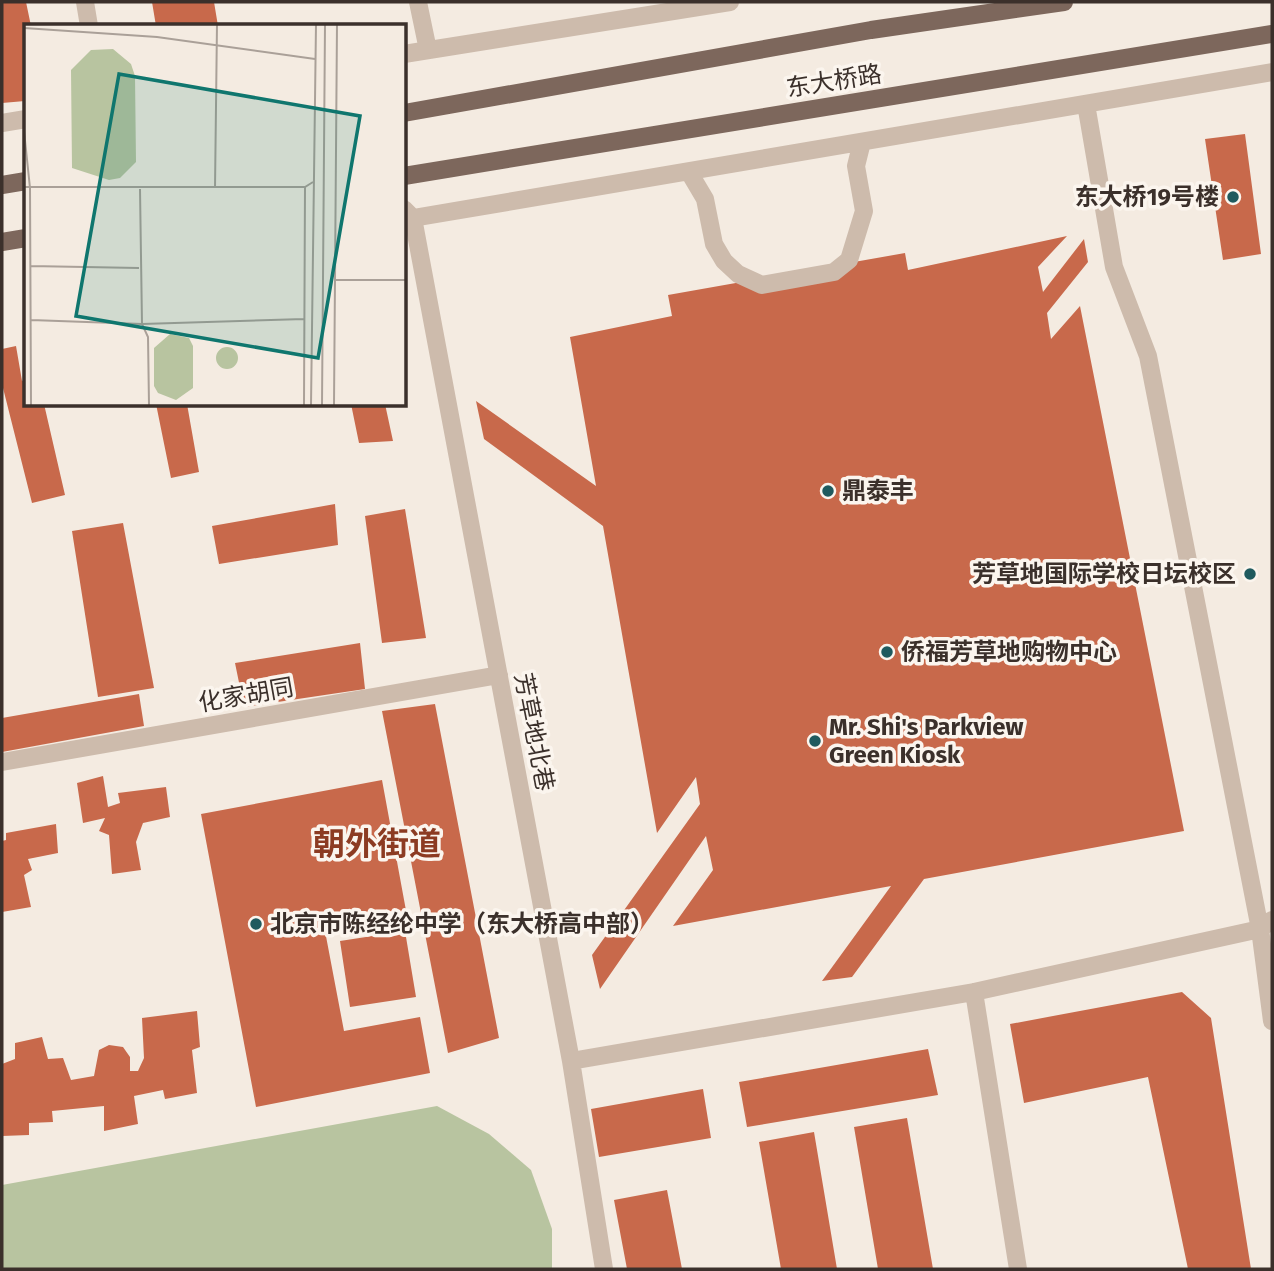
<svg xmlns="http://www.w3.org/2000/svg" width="1274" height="1271" font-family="'Fira Sans','Noto Sans SC',sans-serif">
<rect width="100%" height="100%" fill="#f4ebe1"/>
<path fill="#b8c4a0" d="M437 1106 489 1134 531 1170 552 1229V1269H2V1185Z"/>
<path fill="#c8694b" d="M2 2H26L31 26H26L25 101 2 103Z
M152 2H214L218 26H156Z
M1245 134 1261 254 1223 260 1205 139Z
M1067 236 1038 267 1043 292 1084 239 1088 262 1047 313 1051 339 1080 306 1184 831 924 879 852 977 822 981 891 886 673 926 713 870 706 836 600 989 592 955 700 804 696 777 657 833 603 526 484 439 476 401 596 486 570 337 672 316 668 295 905 253 908 270Z
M16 346 22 381 26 379V404H44L65 495 32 503 2 384V349Z
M156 404H187L199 472 171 478Z
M351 404H385L393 441 359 443Z
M335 504 338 545 219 564 212 526Z
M405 509 426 638 382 643 365 516Z
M123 523 154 688 98 697 72 531Z
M360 643 365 689 244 707 235 663Z
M139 694 144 726 2 752V718Z
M435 704 499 1038 448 1053 382 711Z
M103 776 108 807 120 803 118 793 166 787 170 817 143 823 136 842 141 870 112 874 109 835 99 831 105 818 83 823 77 783Z
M382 780 407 916 325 931 344 1031 420 1017 430 1073 256 1107 201 814Z
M56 824 58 853 28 859 32 870 24 875 31 907 2 912V841L6 840V833Z
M405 931 416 997 350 1007 340 941Z
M1182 992 1211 1018 1251 1269H1188L1148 1077 1024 1103 1010 1024Z
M197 1011 200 1047 192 1050 197 1093 165 1099 163 1090 134 1096 138 1124 104 1131V1106L52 1111 53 1122 29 1123V1135L2 1136V1064L15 1059V1043L42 1037 48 1059 63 1058 71 1080 94 1076 99 1050 109 1045 123 1047 130 1057V1071H138L144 1058 142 1018Z
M928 1049 938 1095 747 1127 739 1082Z
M703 1089 711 1138 599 1157 591 1109Z
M907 1118 933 1269H878L854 1127Z
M814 1132 837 1269H781L759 1142Z
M667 1190 682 1269H627L614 1200Z"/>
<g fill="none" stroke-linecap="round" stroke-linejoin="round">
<path stroke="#cdbbac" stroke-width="18" d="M85 2 89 26
M418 2 428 50
M404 54 730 2
M1086 104 1114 267 1148 356 1260 929 1272 1021
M2 123 26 119
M689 172 705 199 714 244 724 261 738 274 762 285 834 272 849 260 864 211 856 166 862 142
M404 209 413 218 571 1061 604 1269
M413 218 1272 72
M2 762 499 675
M974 992 1018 1269
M571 1061 974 992 1260 929 1272 920"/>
<path stroke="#7d675c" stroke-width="18" d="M404 113 871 30 1064 2
M404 176 1272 34
M2 185 26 181
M2 242 26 238"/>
</g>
<g fill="#1f5a5e" stroke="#fbf5ee" stroke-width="2.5">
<circle cx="1233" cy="197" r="7"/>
<circle cx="828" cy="491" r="7"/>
<circle cx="1250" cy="574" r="7"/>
<circle cx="887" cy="652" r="7"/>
<circle cx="815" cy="741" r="7"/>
<circle cx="256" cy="924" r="7"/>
</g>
<g text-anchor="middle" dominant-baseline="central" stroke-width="7" stroke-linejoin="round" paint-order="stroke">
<g font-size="24" fill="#3b302b" stroke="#fbf5ee">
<text transform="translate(834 81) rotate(-9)">东大桥路</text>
<text transform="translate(246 695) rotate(-10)">化家胡同</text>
<text transform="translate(534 732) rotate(79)">芳草地北巷</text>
</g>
<g font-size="24" font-weight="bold" fill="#3b302b" stroke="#fbf5ee" text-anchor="start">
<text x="1219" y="197" text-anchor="end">东大桥19号楼</text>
<text x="842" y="491">鼎泰丰</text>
<text x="1236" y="574" text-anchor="end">芳草地国际学校日坛校区</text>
<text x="901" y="652">侨福芳草地购物中心</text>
<text x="829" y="727">Mr. Shi's Parkview<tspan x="829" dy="28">Green Kiosk</tspan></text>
<text x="270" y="924">北京市陈经纶中学（东大桥高中部）</text>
</g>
<g font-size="32" font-weight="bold" fill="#8c3b22" stroke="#fbf5ee">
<text x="377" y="844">朝外街道</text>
</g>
</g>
<g transform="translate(24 24)">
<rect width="382" height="382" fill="#f4ebe1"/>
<path d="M89 25 107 40 111 52 112 138 96 154 85 156 48 144 47 46 67 26ZM146 310 165 314 169 322V364L152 376 134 369 130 362V324ZM192 334a11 11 0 1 1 22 0a11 11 0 1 1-22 0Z" fill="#b8c4a0"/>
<path fill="none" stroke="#aaa098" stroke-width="2" d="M0 4 133 13 291 35M0 107 6 164 7 381M0 163H281L289 158M191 164 193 0M116 165 118 300 124 313 125 381M6 242 115 244M311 256H382M7 296 118 300 280 295M280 381 281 163M287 381 292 0M298 381 301 0M310 381 313 0"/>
<path fill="#0f766e" fill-opacity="0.15" stroke="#0f766e" stroke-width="3.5" d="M95 50 336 92 294 334 52 292Z"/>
<rect width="382" height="382" fill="none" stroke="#3b302b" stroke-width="3.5"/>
</g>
<rect width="1274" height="1271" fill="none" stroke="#3b302b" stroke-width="7"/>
</svg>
